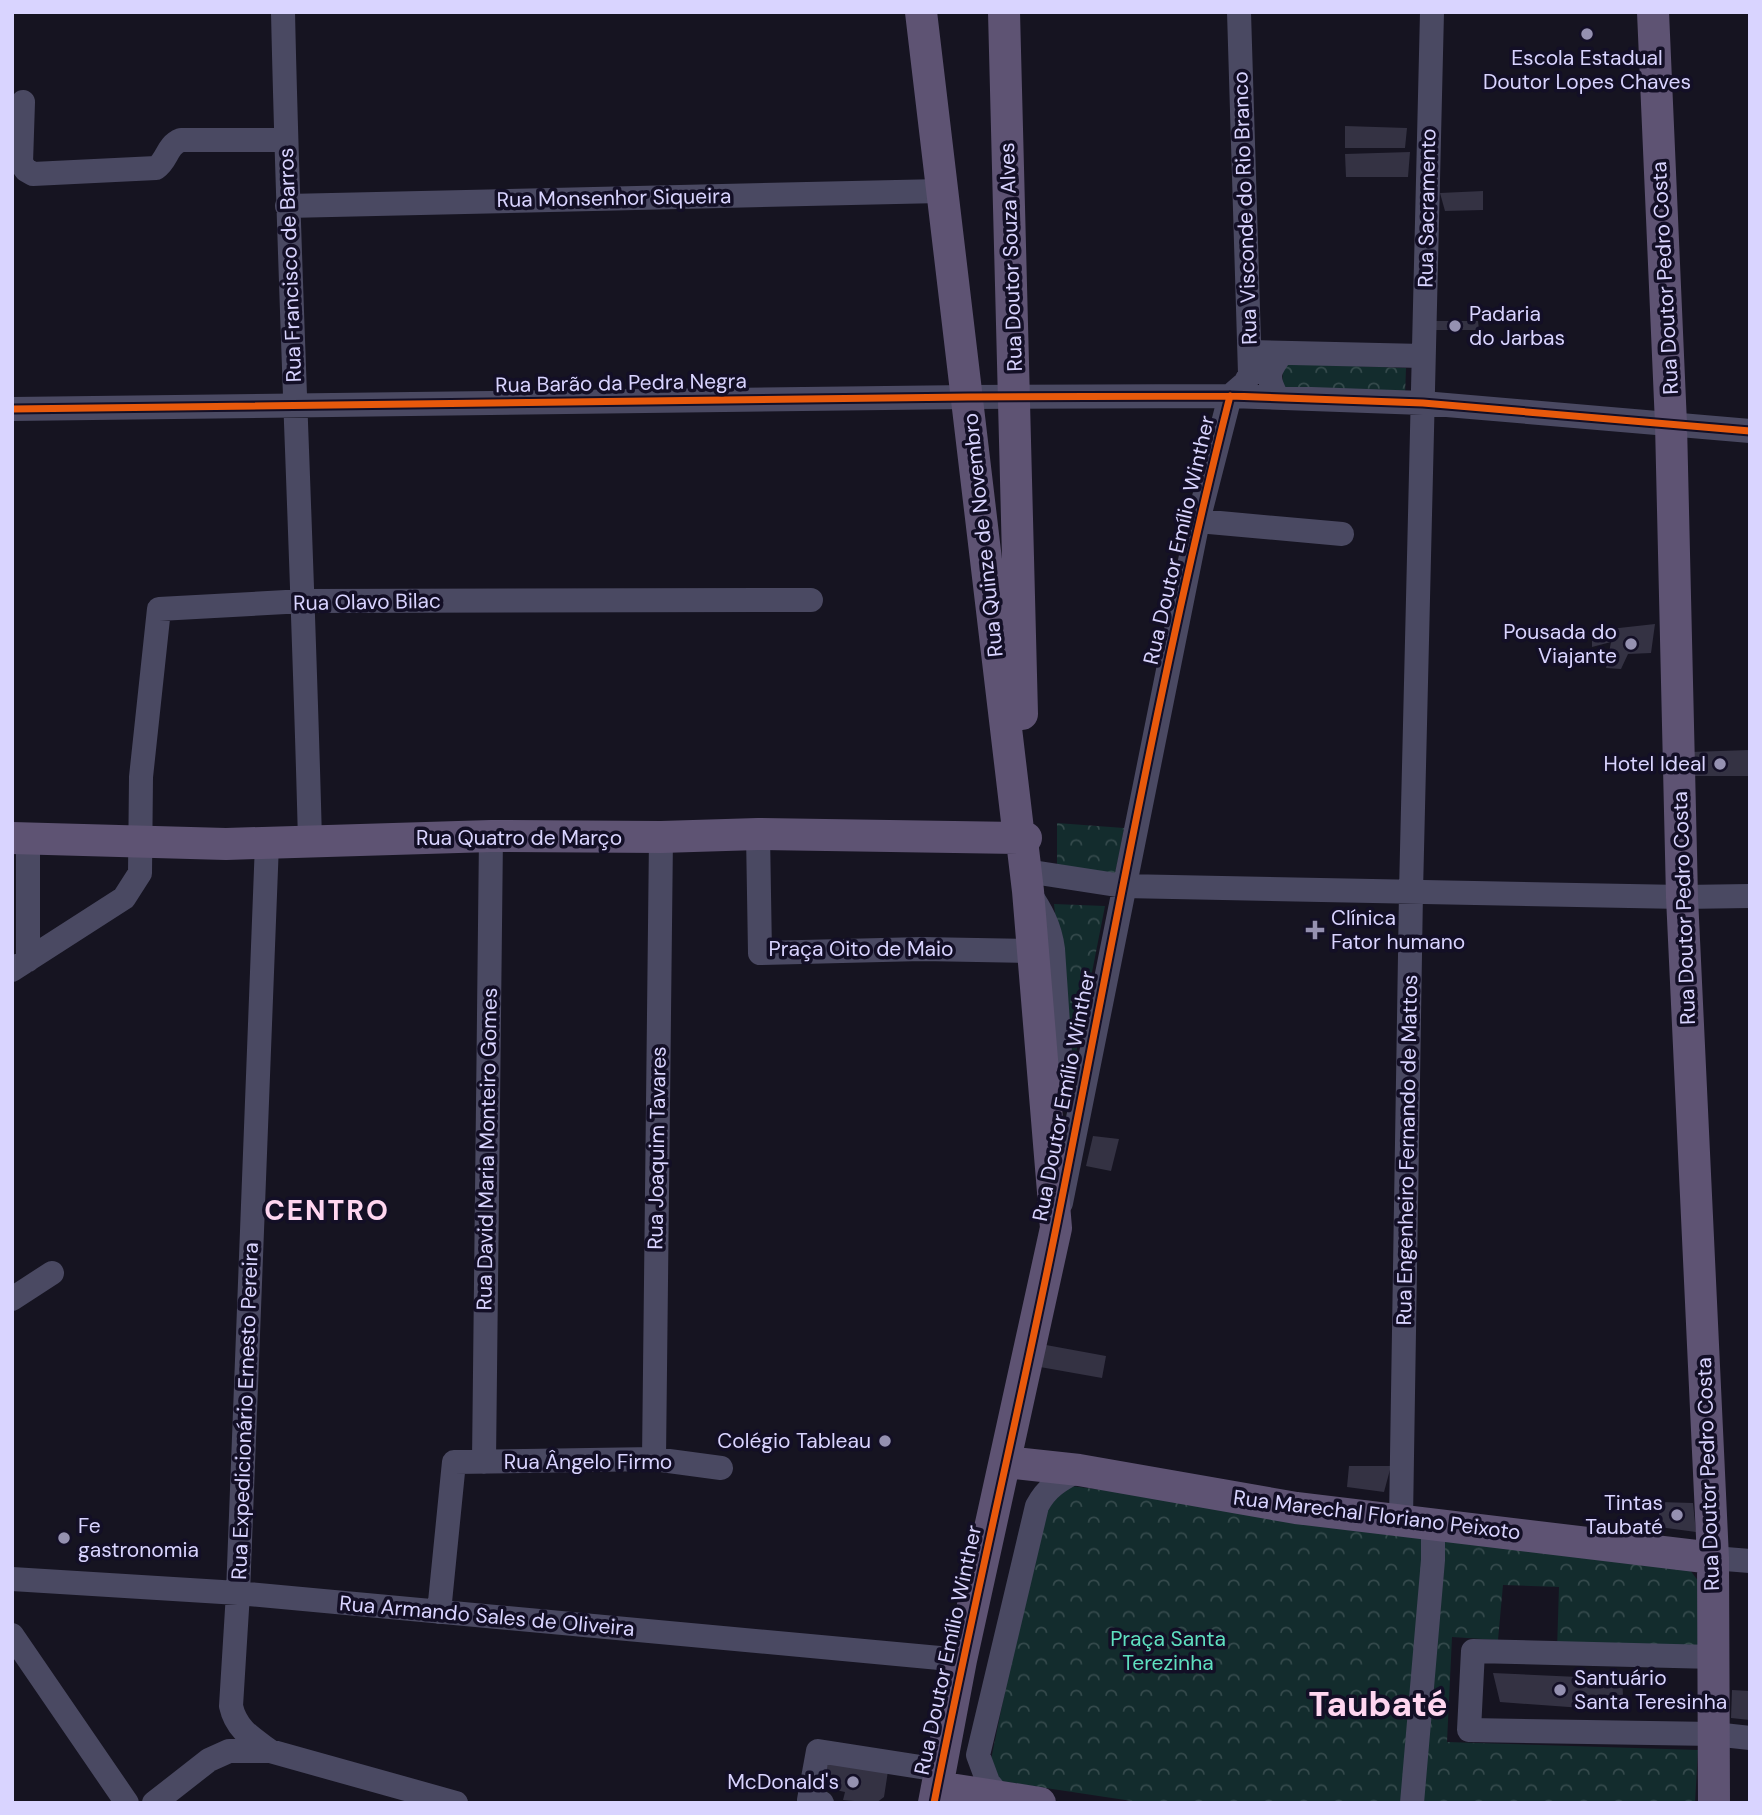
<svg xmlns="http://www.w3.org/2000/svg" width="1762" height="1815" font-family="'DM Sans',sans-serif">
<defs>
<pattern id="park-crowns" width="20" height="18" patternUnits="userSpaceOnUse" patternTransform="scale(1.75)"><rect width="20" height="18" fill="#132c2d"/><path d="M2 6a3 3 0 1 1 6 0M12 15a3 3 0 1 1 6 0" fill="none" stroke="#354a4c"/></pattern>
</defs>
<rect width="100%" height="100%" fill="#161421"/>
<path fill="url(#park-crowns)" d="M1283 363 1406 368 1405 397 1282 392Z
M1057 823 1124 828 1114 880 1057 872Z
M1054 904 1105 906 1072 1074Z
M1064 1485 1687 1566 1699 1582 1702 1648 1557 1650 1559 1587 1503 1585 1498 1640 1452 1637 1447 1742 1698 1750 1695 1803H1145L987 1779 1044 1501Z"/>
<path fill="#343243" d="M1345 126 1407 128 1405 148H1345Z
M1410 152 1408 177H1346L1345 154Z
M1483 191V210L1445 211 1440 193Z
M1433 321H1478L1479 330H1431Z
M1655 624 1651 653 1628 654 1621 669 1606 668 1611 642 1592 647V631Z
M1750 750V776H1690V752Z
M1093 1136 1119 1139 1111 1171 1086 1166Z
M1046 1345 1106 1356 1102 1378 1040 1367Z
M1349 1466H1391L1384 1492 1347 1487Z
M1659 1502 1693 1503 1696 1532 1659 1527Z
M1493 1673 1622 1679 1624 1711 1500 1702Z
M1732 1690 1750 1691V1720L1731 1718Z
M832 1760 888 1771 884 1797 876 1803 843 1800 845 1792 822 1787 818 1776Z"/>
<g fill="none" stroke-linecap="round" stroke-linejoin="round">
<path stroke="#4a4962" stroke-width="24" d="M283 12C289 288 303 564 310 841
M23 102 21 163 26 170 33 174 156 168C168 160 166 146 181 140H286
M287 206 941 191
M1250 352 1423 356
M1230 396 1245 383 1250 374 1239 12
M1277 397C1266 376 1268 372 1282 353
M12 409 968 397 1230 396 1423 403 1750 431
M1198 521 1342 534
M758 834 760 953 922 949 1034 951
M267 843 238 1593 231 1706C236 1729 252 1738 270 1751
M1026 871 1123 886 1682 897 1750 896
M1028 891C1041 910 1050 926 1053 949L1061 1068 1057 1085 1047 1107
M28 960V839
M12 970 124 898 140 873 141 777 159 609 304 601 811 600
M1061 1203 1198 521 1230 396
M12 1299 52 1273
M654 1459 661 837
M484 1462 491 836
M1401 1519 1411 892 1432 12
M1713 1558 1750 1561
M12 1579 238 1593 961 1660
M439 1612 454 1462 654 1459 721 1468
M12 1635 127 1803
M1714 1657 1473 1651 1469 1730 1714 1734 1750 1738
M1000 1797 988 1782 978 1755 1037 1506C1047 1487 1060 1480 1079 1470
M154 1803 209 1760 229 1751H270L456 1803
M822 1803 809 1800 818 1751 940 1770
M1412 1803 1433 1560V1523"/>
<path stroke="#5e5373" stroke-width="32" d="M921 12 1019 838 1023 849 1028 891 1056 1228 961 1660 934 1803
M1004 12 1022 714
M1653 12 1671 424 1682 897 1713 1558 1714 1803
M12 838 226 844 491 836 661 837 758 834 1026 838
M1006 1462 1079 1470 1296 1508 1713 1558
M937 1787 1040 1803"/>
<defs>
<path id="cycleway" d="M12 409 968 397 1230 396 1423 403 1750 431
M934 1803C972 1609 1018 1417 1057 1223 1112 947 1161 669 1230 396"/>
</defs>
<use href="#cycleway" stroke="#130f26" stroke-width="11"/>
<use href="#cycleway" stroke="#e8590c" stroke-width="7"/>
</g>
<g fill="#9591b1" stroke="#130f26" stroke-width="2.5">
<circle cx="1587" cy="34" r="7"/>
<circle cx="1455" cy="326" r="7"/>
<circle cx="1631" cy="644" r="7"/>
<circle cx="1720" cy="764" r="7"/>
<path d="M1311.5 919.5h7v7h7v7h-7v7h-7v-7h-7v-7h7z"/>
<circle cx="885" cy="1441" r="7"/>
<circle cx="1677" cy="1515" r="7"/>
<circle cx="64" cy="1538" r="7"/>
<circle cx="1560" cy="1690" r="7"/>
<circle cx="853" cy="1782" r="7"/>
</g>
<g text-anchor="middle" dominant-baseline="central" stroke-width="7" stroke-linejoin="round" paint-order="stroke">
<g font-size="21" fill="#d9d4ff" stroke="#130f26" text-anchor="end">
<text x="1587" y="58" text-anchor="middle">Escola Estadual<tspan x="1587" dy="24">Doutor Lopes Chaves</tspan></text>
<text x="1469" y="314" text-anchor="start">Padaria<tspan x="1469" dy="24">do Jarbas</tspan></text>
<text x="1617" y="632">Pousada do<tspan x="1617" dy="24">Viajante</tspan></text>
<text x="1706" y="764">Hotel Ideal</text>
<text x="1331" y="918" text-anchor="start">Clínica<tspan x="1331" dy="24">Fator humano</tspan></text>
<text x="871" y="1441">Colégio Tableau</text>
<text x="1663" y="1503">Tintas<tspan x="1663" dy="24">Taubaté</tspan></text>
<text x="78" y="1526" text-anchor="start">Fe<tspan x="78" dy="24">gastronomia</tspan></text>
<text x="1574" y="1678" text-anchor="start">Santuário<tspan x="1574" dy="24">Santa Teresinha</tspan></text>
<text x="839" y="1782">McDonald's</text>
</g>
<g font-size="21" fill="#d9d4ff" stroke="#130f26">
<text transform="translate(614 198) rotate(-1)">Rua Monsenhor Siqueira</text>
<text transform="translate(1245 208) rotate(-92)">Rua Visconde do Rio Branco</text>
<text transform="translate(1427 208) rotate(-89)">Rua Sacramento</text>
<text transform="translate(1011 257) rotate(-92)">Rua Doutor Souza Alves</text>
<text transform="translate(290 265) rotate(-92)">Rua Francisco de Barros</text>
<text transform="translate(1665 278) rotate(-93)">Rua Doutor Pedro Costa</text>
<text transform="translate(621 383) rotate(-1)">Rua Barão da Pedra Negra</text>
<text transform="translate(983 535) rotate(-96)">Rua Quinze de Novembro</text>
<text transform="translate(1179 540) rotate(-77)">Rua Doutor Emílio Winther</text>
<text transform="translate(367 602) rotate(-1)">Rua Olavo Bilac</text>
<text x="519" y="838">Rua Quatro de Março</text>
<text transform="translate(1684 908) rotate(-92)">Rua Doutor Pedro Costa</text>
<text x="861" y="949">Praça Oito de Maio</text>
<text transform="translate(1064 1096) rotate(-79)">Rua Doutor Emílio Winther</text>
<text transform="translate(657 1148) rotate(-89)">Rua Joaquim Tavares</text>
<text transform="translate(487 1149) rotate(-89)">Rua David Maria Monteiro Gomes</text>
<text transform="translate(1407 1150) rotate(-89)">Rua Engenheiro Fernando de Mattos</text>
<text transform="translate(245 1411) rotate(-88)">Rua Expedicionário Ernesto Pereira</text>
<text x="588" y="1462">Rua Ângelo Firmo</text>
<text transform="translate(1708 1474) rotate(-92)">Rua Doutor Pedro Costa</text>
<text transform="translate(1377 1515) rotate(7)">Rua Marechal Floriano Peixoto</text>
<text transform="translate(487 1616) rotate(5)">Rua Armando Sales de Oliveira</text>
<text transform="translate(948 1650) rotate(-78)">Rua Doutor Emílio Winther</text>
</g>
<g font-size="21" fill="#5fe0c0" stroke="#130f26">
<text x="1168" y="1639">Praça Santa<tspan x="1168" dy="24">Terezinha</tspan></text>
</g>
<g font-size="28" font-weight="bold" letter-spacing="2" fill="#ffd6f0" stroke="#130f26">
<text x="327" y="1210">CENTRO</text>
</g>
<g font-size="35" font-weight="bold" fill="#ffd6f0" stroke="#130f26">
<text x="1378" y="1704">Taubaté</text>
</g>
</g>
<rect width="1762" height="1815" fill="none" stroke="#d9d4ff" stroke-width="28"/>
</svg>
